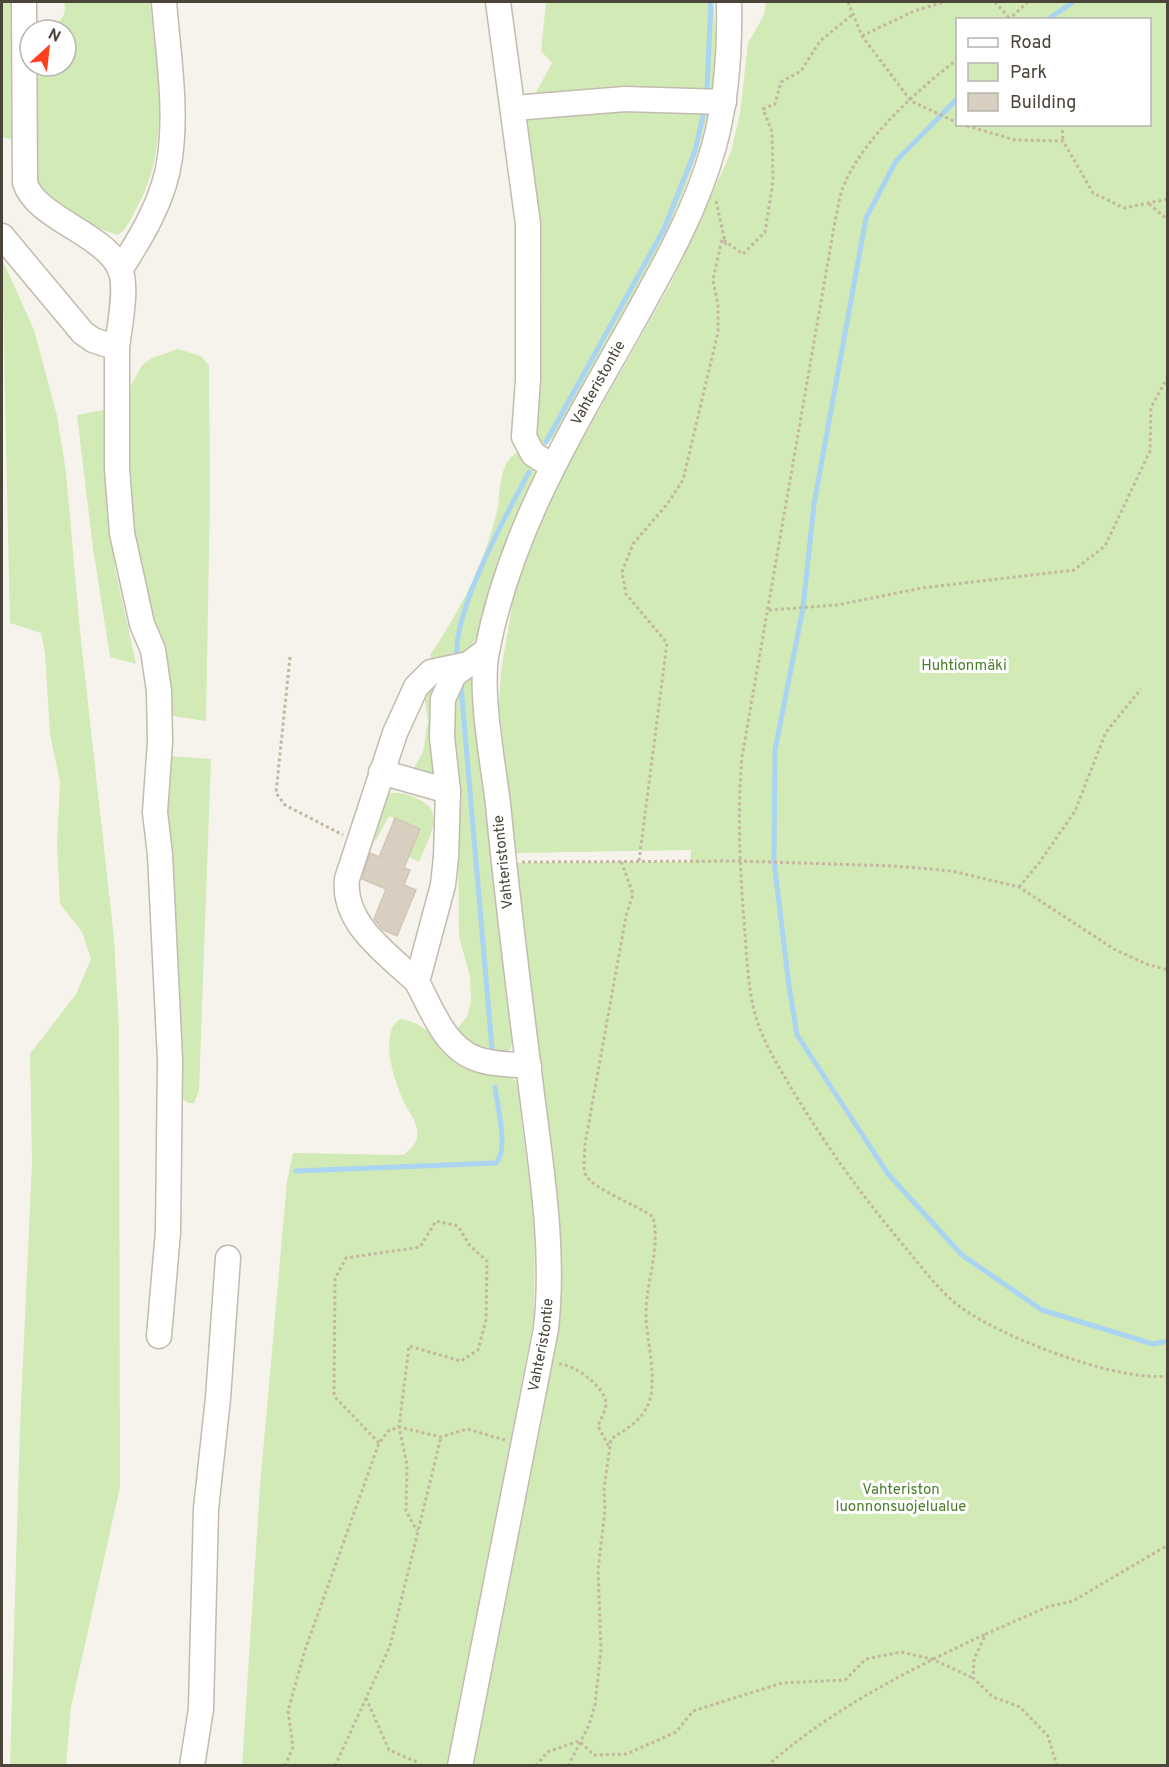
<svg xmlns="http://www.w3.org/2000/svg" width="1169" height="1767" font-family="Overpass,sans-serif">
<rect width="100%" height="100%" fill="#f6f3ec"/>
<path fill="#d2eab5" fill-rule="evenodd" d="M2 2H13V140L2 137Z
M64 2H150C157 70 172 147 136 209 131 219 127 229 118 235L91 226 37 188 31 66H66V30H35C51 24 69 24 64 2Z
M546 2H713C734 158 625 303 556 435L545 446 535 442 542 286 539 230 524 125 534 96 552 63 541 51Z
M766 2H1167V1765L467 1766 555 1316 510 863 690 862 691 850 515 853 499 707 501 671 514 594 538 527 565 470 670 285 731 152 740 113 748 43 764 15ZM958 20H1150V124H958Z
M2 259 34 330 57 416 66 472 80 631 114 938 119 1029 120 1487 71 1707 66 1766 10 1765 20 1427 32 1161 30 1054 76 994 91 959 82 932 60 904 57 844 60 782 50 734 45 653 41 633 10 623Z
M178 349 201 356 209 366 210 494 206 721 172 716 167 675 138 573 128 498 129 389 142 365 152 358Z
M108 409 115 568 136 664 110 657 93 548 77 415Z
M518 452C528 454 537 467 536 478L482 629 466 654 432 661 430 655C460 611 485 563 497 511 501 492 498 462 518 452Z
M462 674 476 676 512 1023 513 1040 510 1050 489 1057 455 1031 467 1017 471 1001 470 976 459 937 458 835 449 712Z
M439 676 434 771 433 777 413 770 423 752 428 721 424 696Z
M167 756 211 759 199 1091 194 1103H188L179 1095 167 830Z
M388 793C400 792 409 794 420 800 447 813 427 841 419 862L409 857 420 829 389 816 376 840 370 843 382 797Z
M400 1019C423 1021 446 1046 456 1064 474 1067 506 1067 517 1083L535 1226 534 1319 447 1765 242 1766 260 1486 287 1181 293 1153 403 1155C409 1150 416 1145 417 1137 419 1124 411 1116 406 1106 396 1087 377 1033 400 1019Z"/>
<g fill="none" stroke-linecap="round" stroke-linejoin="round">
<path stroke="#a9d4f2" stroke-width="5" d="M1047 20 1073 2
M707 88 711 2
M958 98 896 161 866 218 814 504 803 608 775 750 774 861 789 986 797 1035 888 1174 962 1255 1042 1310 1153 1344 1168 1341
M546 442 664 229 695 151 704 111
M457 652C455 608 507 513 529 472
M461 686 492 1049
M296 1171 496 1163C509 1150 497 1105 495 1087"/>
</g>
<path fill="#d8cfc1" stroke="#d3c7b4" stroke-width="1.5" d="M395 818 420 829 404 868 410 870 404 885 416 890 397 936 383 930 374 919 386 889 362 879 370 853 379 857Z"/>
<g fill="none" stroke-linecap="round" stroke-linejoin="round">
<defs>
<g id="minor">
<path d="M24 2 25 183C36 218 105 234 120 269 128 287 119 328 117 348"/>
<path d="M498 2 528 224V379L524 437 533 454 552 466"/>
<path d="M514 108 625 99 724 102"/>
<path d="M2 236 83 333 93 340 117 348V469L122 533 142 624 153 650 159 691 160 742 155 812 160 855 170 1060 168 1232 159 1336"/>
<path d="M120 270C142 236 165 198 170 157 177 107 168 52 164 2"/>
<path d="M487 650 454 675 443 699 442 737 448 791 446 857 443 885 417 982C432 1010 445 1048 477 1059 493 1065 512 1064 529 1066"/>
<path d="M381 772 448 791"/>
<path d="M417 982C388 954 342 924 347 879L395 733 416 687 431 672 464 665"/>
<path d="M192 1766 201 1709 206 1509 218 1398 228 1258"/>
<path id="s1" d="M460 1766 546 1329C555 1249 541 1167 531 1087 519 993 507 898 498 804 493 763 479 690 487 651 510 531 570 434 629 329 662 270 696 211 714 146 727 99 730 51 729 2"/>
</g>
</defs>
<use href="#minor" stroke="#c2bbae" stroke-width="27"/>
<path stroke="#c4b79f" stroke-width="3" stroke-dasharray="3 3" stroke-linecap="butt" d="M848 2 862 36 911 101 958 123
M995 2 1009 18
M1008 20 1028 2
M862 36 914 11 944 2
M958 59C918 89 863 139 844 185 839 196 838 209 835 221L742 757C737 816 740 874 745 933 747 960 748 988 755 1014 763 1042 778 1066 793 1091 826 1146 863 1197 904 1246 921 1266 938 1290 959 1306 1000 1337 1117 1382 1168 1376
M961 124 1015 140 1063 141 1093 193 1124 208 1168 199
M1062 124 1063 141
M716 201 726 246
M1149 204 1168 220
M769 610 837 605 922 588 1074 570 1105 546 1150 451 1151 407 1168 377
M290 657 276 793 285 805 343 835
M639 861 667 643 626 594 622 572 633 544 668 503 683 480 718 332V305L713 280 722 239 743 254 765 232 773 181 772 132 763 109 775 104 781 82 801 71 820 41 852 15
M522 862 739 861 893 866 952 871 1019 887 1114 949 1146 964 1168 970
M1019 887 1039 863 1075 811 1106 732 1141 689
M559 1364C574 1364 605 1387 606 1403 606 1410 601 1419 598 1426L609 1447
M379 1443 334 1396 335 1279 346 1258 420 1247 436 1221 458 1226 470 1246 487 1261 486 1320 478 1350 461 1361 409 1346 399 1427 407 1465 406 1511 417 1531
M366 1698 389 1750 417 1762V1766
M285 1766 293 1747 288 1711 304 1653 379 1443 388 1431 399 1427 441 1437 467 1429 505 1440
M335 1766 390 1646 441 1437
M536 1766 547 1752 579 1741 594 1755 627 1754 676 1732 693 1711 782 1683 845 1680 866 1659 901 1652 932 1659 973 1678
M568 1766 589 1725 595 1705 601 1650 598 1570 605 1510 604 1489 611 1439C625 1430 641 1421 648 1405 658 1381 647 1341 646 1317 645 1283 661 1250 653 1217 638 1205 589 1188 585 1173 583 1165 585 1153 585 1144L626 916 633 894 621 861
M767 1766C830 1710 910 1669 986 1634
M1057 1766 1048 1736 1020 1707 993 1697 973 1678 974 1659 986 1634 1047 1607 1073 1601 1168 1545"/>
<use href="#minor" stroke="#fff" stroke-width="24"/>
</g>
<g text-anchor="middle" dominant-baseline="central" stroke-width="6" stroke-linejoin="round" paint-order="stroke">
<g font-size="15" fill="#4b4439" stroke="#fff">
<text stroke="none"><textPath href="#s1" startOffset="1419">Vahteristontie</textPath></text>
<text transform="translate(504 862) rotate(-96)">Vahteristontie</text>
<text stroke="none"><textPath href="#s1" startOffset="429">Vahteristontie</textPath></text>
</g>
<g font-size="15" fill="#4a7f2a" stroke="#fff">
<text x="964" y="666">Huhtionmäki</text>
<text x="901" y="1490">Vahteriston<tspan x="901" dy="17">luonnonsuojelualue</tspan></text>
</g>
</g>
<rect width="1169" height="1767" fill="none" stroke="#4b4439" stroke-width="6"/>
<rect x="956" y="18" width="195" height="108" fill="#ffffff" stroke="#b7b4b0" stroke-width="1.5"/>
<rect x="968" y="38" width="30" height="9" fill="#ffffff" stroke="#b7b4b0" stroke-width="1.5"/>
<text x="1010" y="48" font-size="18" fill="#4b4439">Road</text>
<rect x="968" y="63" width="30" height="18" fill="#d2eab5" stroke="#b7b4b0" stroke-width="1.5"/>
<text x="1010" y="78" font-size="18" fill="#4b4439">Park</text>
<rect x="968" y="93" width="30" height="18" fill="#d8cfc1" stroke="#b7b4b0" stroke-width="1.5"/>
<text x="1010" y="108" font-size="18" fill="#4b4439">Building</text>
<g transform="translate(48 48) rotate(27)"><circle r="28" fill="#ffffff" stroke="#b7b4b0" stroke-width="1.5"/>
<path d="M0-4.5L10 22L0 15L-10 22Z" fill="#fc3f1d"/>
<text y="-9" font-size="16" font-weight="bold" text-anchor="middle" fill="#4b4439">N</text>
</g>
</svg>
